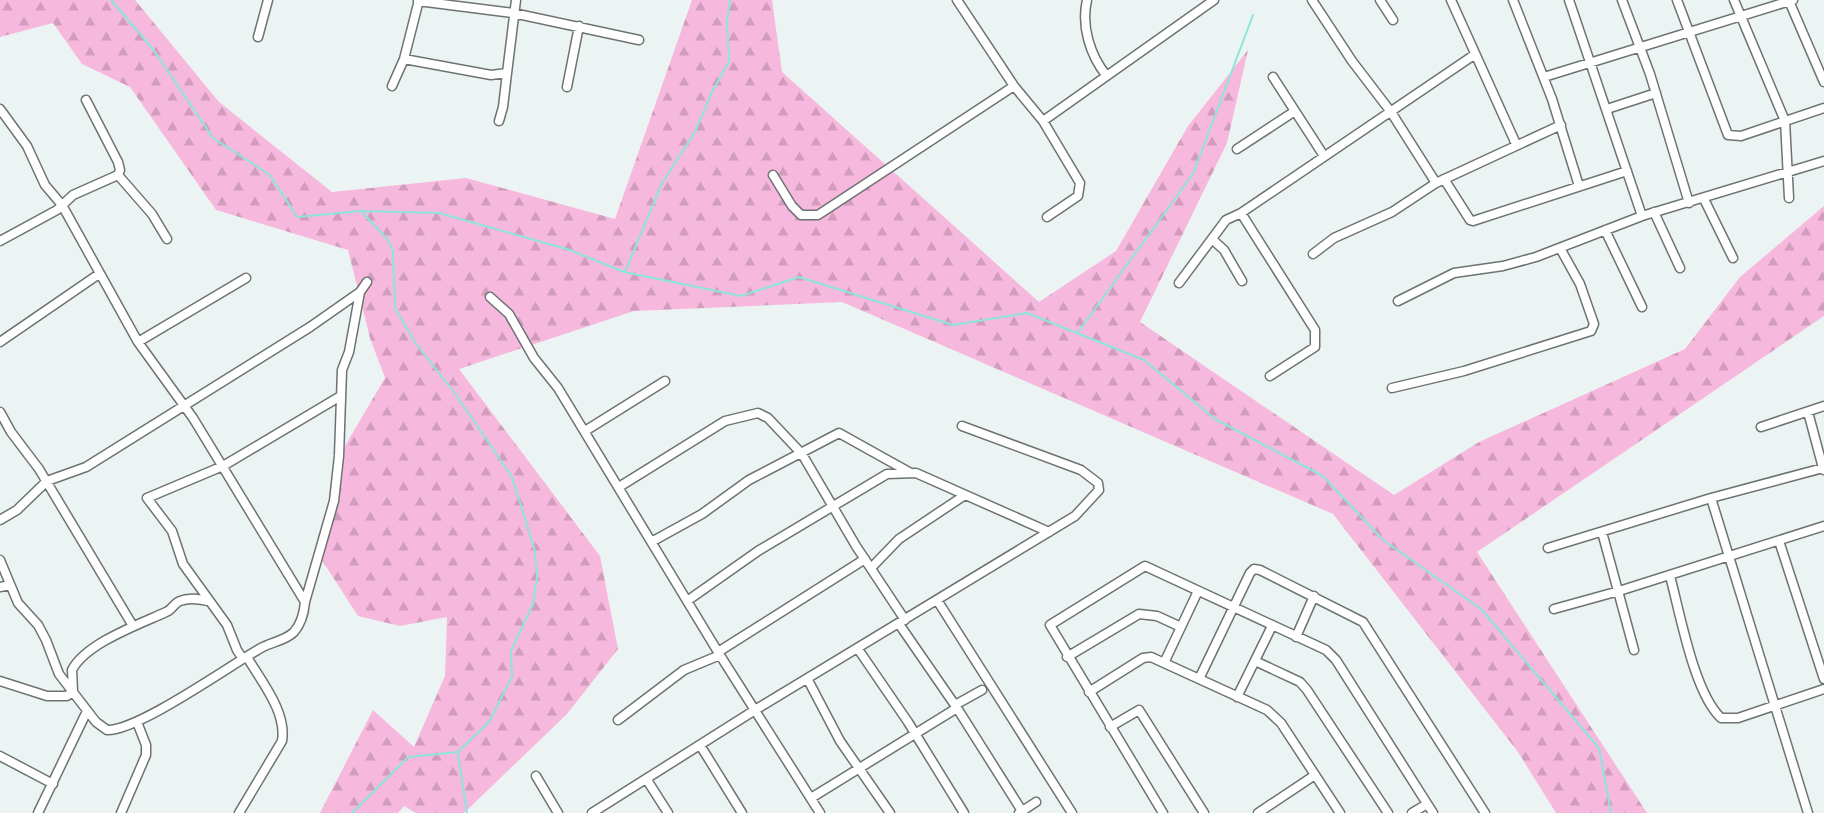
<svg xmlns="http://www.w3.org/2000/svg" width="1824" height="813" font-family="Poppins,sans-serif">
<defs>
<pattern id="forest-firs" width="22" height="20" patternUnits="userSpaceOnUse" patternTransform="scale(1.5)"><rect width="22" height="20" fill="#f7b8dd"/><path d="M5 1l3.5 6h-7zM16 11l3.5 6h-7z" fill="#d29dbc"/></pattern>
</defs>
<rect width="100%" height="100%" fill="#ecf4f3"/>
<path fill="url(#forest-firs)" d="M0 0H135L219 102 332 192 466 178 615 219 692 0H772L782 72 1039 302 1116 251 1188 126 1248 50 1227 143 1140 322 1394 495 1479 442 1685 349 1740 277 1824 206V316L1477 552 1647 813H1556L1518 752 1333 514 842 302 634 311 459 369 600 556 618 649 567 714 464 813H416L404 806 398 813H320L373 710 414 747 445 676 447 617 400 626 358 616 320 557 342 451 385 378 370 338 348 250 216 210 130 87 82 64 53 23 0 37Z"/>
<g fill="none" stroke-linecap="round" stroke-linejoin="round">
<path stroke="#8ce5dc" stroke-width="2" d="M111 0 153 49 213 138 270 175 297 217 361 211 439 213 570 250 624 272 741 296 799 277 953 325 1027 313 1144 360 1215 419 1323 476 1383 540 1481 609 1599 748 1611 813
M625 272 662 183 695 132 711 94 729 61 727 23 730 0
M1078 332 1193 174 1253 15
M458 754 467 813
M352 813 408 757 458 752 489 722 512 677 511 651 533 604 537 578 535 551 512 477 454 392 416 344 395 308 393 252 388 240 361 211"/>
<defs>
<path id="minor" d="M957 0 1014 86
M1087 0C1081 26 1090 55 1106 75
M1312 0 1352 61 1391 112 1436 183
M1380 0 1393 20
M1451 0 1516 144
M1513 0 1552 99 1579 186
M1569 0 1642 216
M1622 0 1650 74 1689 203
M1677 0 1728 135 1741 136 1824 108
M1734 0 1785 121 1789 198
M418 1 513 13 639 40
M1789 1 1824 82
M258 37 268 0
M404 59 491 75 507 73 516 0
M1273 77 1324 156
M1544 77 1793 0
M392 86 404 59 419 0
M567 87 579 26
M86 100 118 162 120 170 118 175
M0 109 27 146 45 185 62 205 138 342 193 418 305 602C304 613 301 624 294 632 285 641 271 642 261 648 229 666 138 731 107 730L96 722 59 674 46 640 38 625 18 603 0 560
M1607 109 1656 93
M499 121 503 107 507 73
M1043 121 1214 0
M1237 149 1295 111
M118 175 152 214 167 239
M773 175 792 206 801 215H818L1014 86 1043 121 1080 183 1078 196 1047 217
M1444 179 1470 220 1473 221 1627 171
M1704 199 1733 258
M1654 212 1680 268
M1605 230 1642 307
M1213 240 1224 250 1242 281
M0 241 57 210 73 195 118 175
M1313 254 1334 238 1392 212 1436 183 1561 125
M1179 283 1226 220 1241 213
M490 297 509 314 534 358 558 388 718 652 820 813
M1398 301 1454 273 1503 266 1536 257 1642 216 1824 161
M0 342 99 274
M138 342 246 278
M1270 376 1315 347V330L1241 213 1474 55
M1392 388 1464 371 1591 331 1594 324 1580 284 1560 248
M0 412 11 432 39 469 133 626
M1808 412 1823 468
M1761 427 1824 406
M585 431 665 381
M619 487 725 421 758 413 768 418 802 454 856 546 905 620
M1711 498 1808 813
M0 520 17 510 47 481 86 467 310 327 360 292
M1602 532 1634 650
M653 541 702 514 749 480 839 433 909 472
M1779 541 1824 679
M1548 548 1711 498 1823 468 1824 470
M871 568 899 539 965 495
M1670 576C1680 613 1694 693 1721 718H1738L1824 689
M0 587 10 585
M937 600 1072 813
M687 601 758 551 887 474 916 473 1049 532
M305 602 334 501 339 456 342 370 349 352 360 292 367 282
M1554 609 1619 591 1824 526
M899 624 957 708 1022 811
M1296 637 1314 596
M858 649 908 722 964 813
M718 652 865 559
M1067 657 1139 614 1157 616 1181 627
M243 659 237 650 227 625 183 564 172 531 147 498 223 466 339 397
M1255 661 1300 682 1307 690 1388 813
M1164 663 1198 591
M1199 679 1250 573 1254 569 1260 570 1363 622 1485 813
M808 680 840 741 890 813
M0 681 47 696H67L73 691 72 670C86 643 140 624 166 612 172 610 174 603 180 601 189 597 199 599 208 601
M1089 692 1143 658 1151 657 1267 710 1281 723 1340 813
M1237 697 1272 626
M955 705 982 690
M618 720 684 670 720 655
M1110 727 1139 710 1204 813
M700 745 742 813
M0 756 53 784
M536 776 558 813
M647 780 668 813
M811 798 957 708
M38 813 87 711
M121 813 146 755V745L137 722
M239 813 282 741C287 712 261 681 247 657
M592 813 755 710 1075 516 1099 490 1098 483 1081 470 962 426
M1019 813 1036 802
M1163 813 1050 625 1145 566 1326 650 1336 660 1433 813
M1258 813 1315 775
M1412 813 1427 804"/>
</defs>
<use href="#minor" stroke="#6c7372" stroke-width="11"/>
<use href="#minor" stroke="#fff" stroke-width="8"/>
</g>
</svg>
